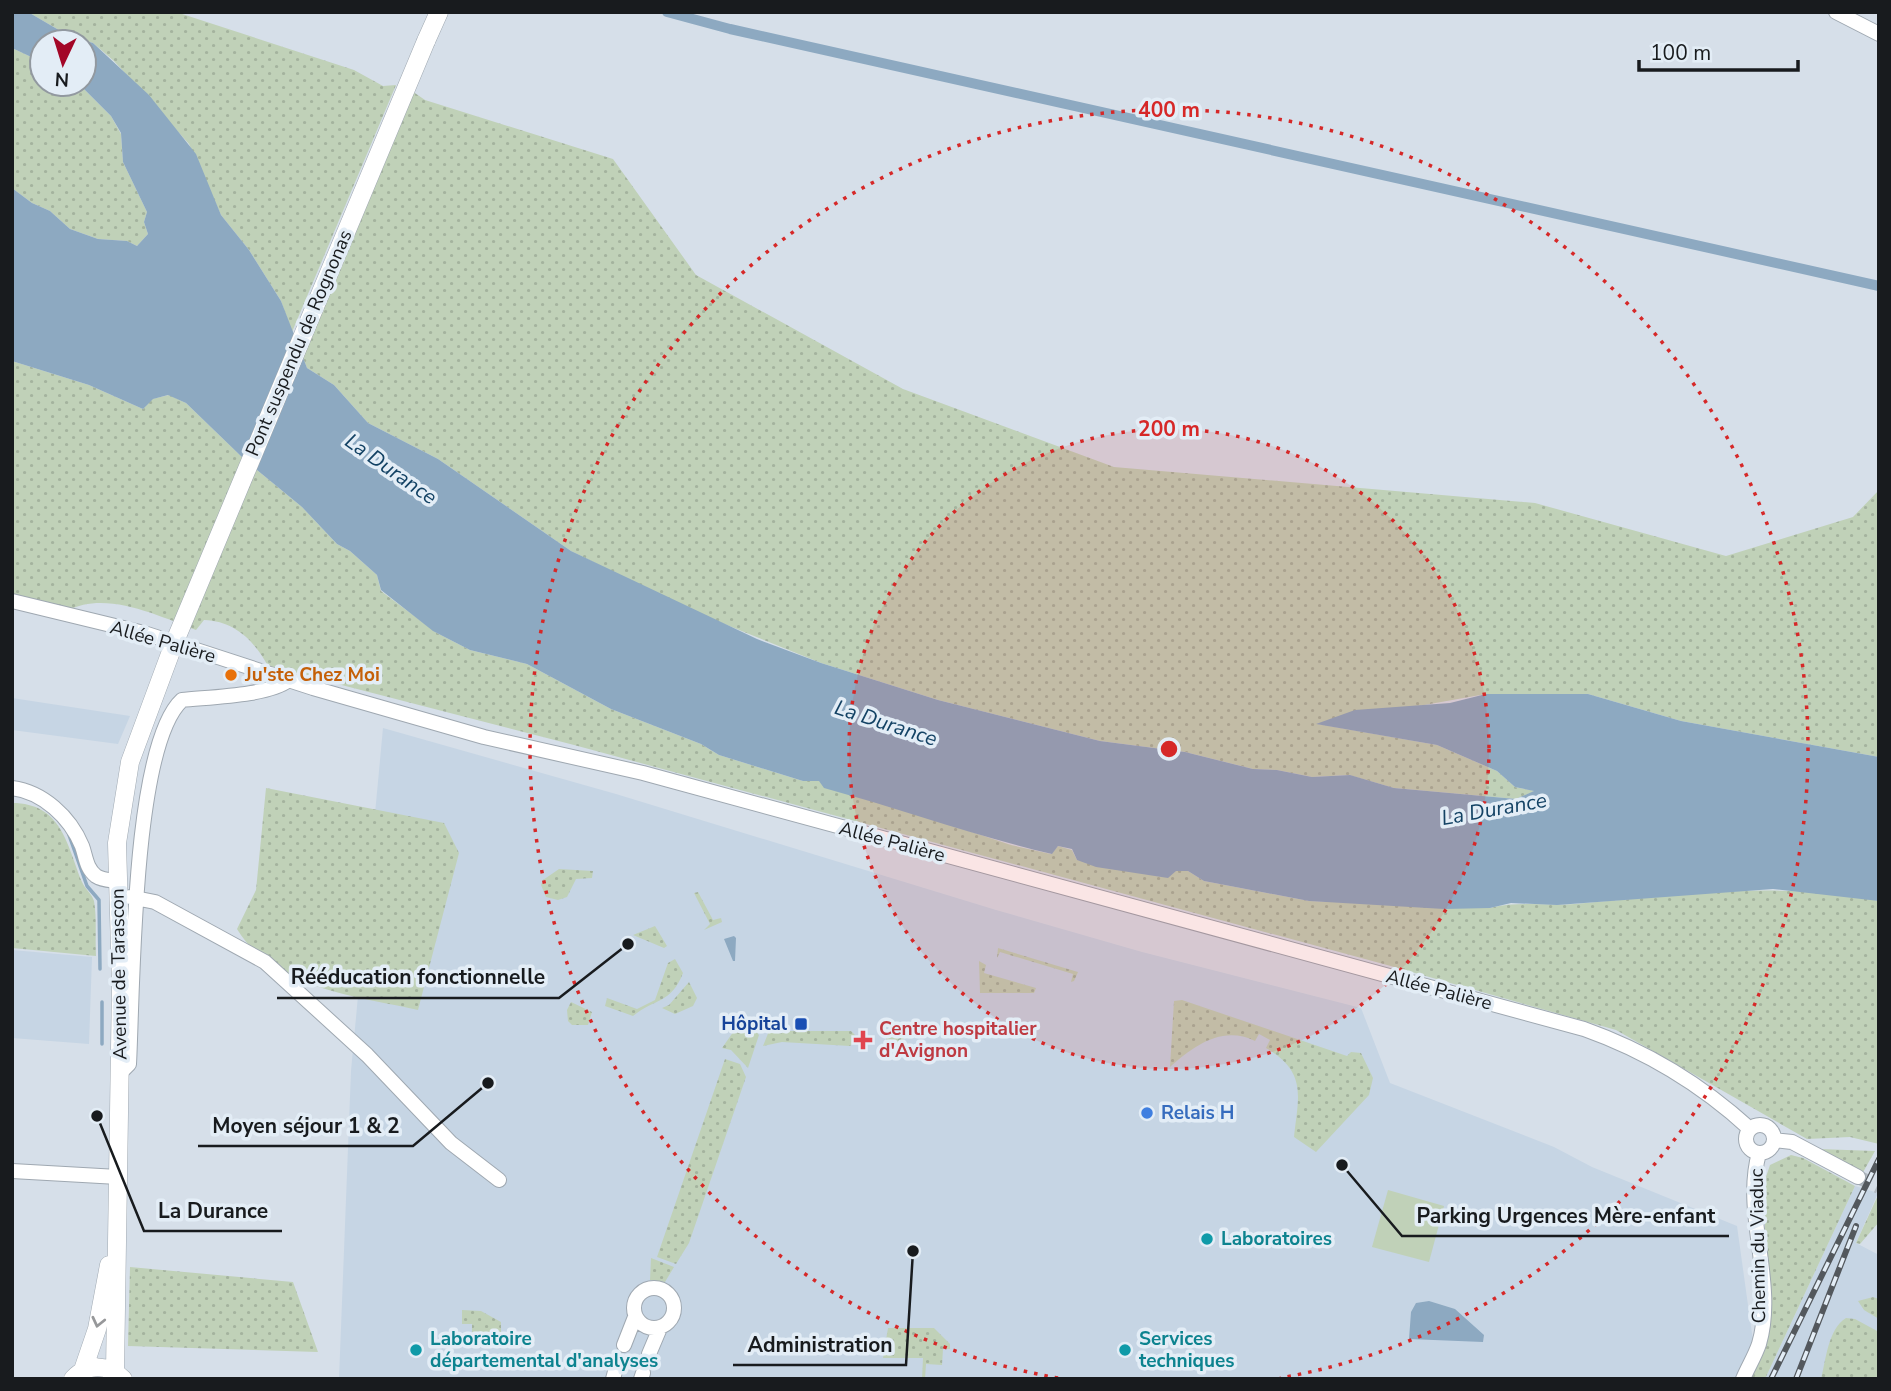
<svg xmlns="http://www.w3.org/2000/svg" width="1891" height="1391" font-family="'Nunito Sans',sans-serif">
<defs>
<pattern id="grass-dots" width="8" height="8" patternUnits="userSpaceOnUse" patternTransform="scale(1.75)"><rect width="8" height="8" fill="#c0d1b8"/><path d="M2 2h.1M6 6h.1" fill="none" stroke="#a4b39e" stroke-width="1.8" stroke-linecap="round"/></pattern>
</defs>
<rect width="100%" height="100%" fill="#d6dfe9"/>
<path fill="#c6d5e4" d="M12 698 130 716 118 744 12 730Z
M383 728 616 794 996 910 1142 952 1361 1008 1390 1083 1554 1147 1592 1167 1737 1226 1753 1341 1736 1379H339L351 1071Z
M12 950 92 957 89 1044 12 1038Z
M1855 1186 1878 1193 1856 1243 1879 1255V1379H1765Z"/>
<path fill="url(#grass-dots)" d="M28 12H176L354 70 383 86 396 85 292 332 281 301 249 250 221 215 189 144 114 61 93 43 69 36Z
M12 48 42 62V84H79L111 116 121 134 123 162 147 212 144 222 148 234 137 246 127 241 98 239 70 229 50 211 32 203 12 188Z
M412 91 425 100 613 159 696 275 903 389 1114 467 1535 503 1726 556 1853 517 1879 490V757L1681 721 1588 694H1486L1318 724 1437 745 1497 771 1515 787 1535 791 1516 799 1394 788 1349 775 1312 777 1277 770 1253 769 1185 752 1100 741 938 700 821 663 692 611 571 551 438 459 368 423 334 385 307 368 303 358Z
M12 361 89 385 143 409 152 399 169 395 186 403 245 460 302 507 337 544 350 551 377 575 381 591 437 633 470 650 527 664 611 709 701 744 719 755 803 781H819L1011 845 1051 854 1058 846 1072 850 1077 860 1188 871 1204 881 1309 901 1490 908C1518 901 1545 906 1575 904 1675 896 1779 880 1879 901V1144L1850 1137 1807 1139 1616 1030 1387 965 574 745 268 666C254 640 234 621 204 620L196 630C158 616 106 590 67 611L12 596Z
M266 788 444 823 459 853 418 1010C356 996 274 989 237 929L256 890Z
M12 803C62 803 67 845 82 882 85 889 92 894 94 901 97 918 95 938 96 956L12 948Z
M559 869 593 871 592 878 576 879 567 897 558 900 546 897 541 885 543 880Z
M698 892 713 920 721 918 722 922 704 930 710 924 694 893Z
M655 926 667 946 664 948 633 935Z
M998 948 1078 972 1074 981 1071 982 1073 974 1000 952 997 958Z
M675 959 683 973C671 1004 655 998 633 1016L605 1006 607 998 637 1009 655 1000 668 963Z
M979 961 986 965 984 973 1036 988 1034 993H980Z
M689 982 697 998 693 1006 675 1014 662 1008 669 1005Z
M1182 1000 1347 1056 1351 1052 1361 1053 1373 1078 1369 1095 1316 1152 1294 1137C1298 1098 1308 1072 1266 1048L1270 1040 1259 1034 1255 1041C1222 1025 1194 1046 1170 1067L1174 1001Z
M571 1002 592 1012 588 1025H572L568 1021 567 1010Z
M886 1037a9 9 0 1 1 18 0a9 9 0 1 1-18 0Z
M736 1028H753L759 1035 748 1068 731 1050 722 1048Z
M769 1031H851L858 1038 850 1046 782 1042 763 1046Z
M725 1059 740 1064 746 1077 689 1243 676 1264 657 1257Z
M1819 1149 1875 1151 1862 1174Z
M1791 1155 1803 1158 1855 1186 1765 1379H1751L1765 1346V1180L1770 1165Z
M1879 1193V1222L1860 1244 1856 1243Z
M651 1258 674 1267 665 1282 650 1280Z
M130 1267 293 1282 318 1352 128 1346Z
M1873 1297 1879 1299V1319L1864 1310 1858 1301Z
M462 1310 481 1311 501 1322V1336L472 1335V1324H462Z
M1846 1318 1855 1319 1879 1332V1379H1821C1826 1360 1828 1329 1846 1318Z
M888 1328H934L950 1344V1349H943L942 1365 926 1364 925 1379H922L923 1358H883Z"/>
<path fill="#c0d1b8" d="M1388 1190 1444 1206 1429 1262 1372 1247Z"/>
<path fill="#8da9c1" d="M12 12H28L69 36 93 43 149 95 196 154 221 215 249 250 281 301 307 368 334 385 368 423 438 459 571 551 757 639 821 663 938 700 1100 741 1185 752 1253 769 1277 770 1312 777 1350 775 1394 788 1516 799 1534 791 1515 787 1497 771 1437 745 1316 724 1355 710 1450 703 1486 694H1588L1681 721 1879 757V901L1773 889 1557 905 1511 903 1490 908 1444 909 1309 901 1204 881 1188 871H1176L1168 878 1096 867 1077 860 1072 849 1058 846 1052 854C975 836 901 809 824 788L819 781H803L719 755 701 744 611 709 527 664 470 650 433 631 381 590 377 575 350 551 337 544 302 507 245 460 186 403 168 395 153 399 143 409 89 385 12 361V188L32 203 50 211 70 229 98 239 127 241 137 246 148 234 144 222 147 212 123 162 121 133 111 116 79 84H84V42H42V62L12 48Z
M734 936 736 938 735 961H733L724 939Z
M1429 1301 1455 1309 1484 1335 1483 1342 1409 1339 1411 1312 1416 1303Z"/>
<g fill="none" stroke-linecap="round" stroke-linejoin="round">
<path stroke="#8da9c1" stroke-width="3.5" d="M69 835 87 886 99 900 100 969
M102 1002V1044"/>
<path stroke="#8da9c1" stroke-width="10" d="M667 12 730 29 1879 286"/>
<path stroke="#b0b8c0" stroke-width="14" stroke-dasharray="14 7" stroke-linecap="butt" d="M1858 1177 1879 1187"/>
<defs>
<path id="minor" d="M1836 12 1879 34
M12 601 144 633 313 688 484 737 643 773 1584 1029C1646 1051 1701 1084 1750 1129
M12 788C43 792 70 817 82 846 86 857 86 868 96 876 102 880 109 880 117 881
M130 897 155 902 265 962 367 1055 451 1143 499 1180
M120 1073 129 1064C133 990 132 746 182 700 209 697 268 696 289 680
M1746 1139a14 14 0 1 1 28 0a14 14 0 1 1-28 0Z
M1774 1140 1792 1142 1858 1177
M12 1171 118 1177
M634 1308a20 20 0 1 1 40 0a20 20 0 1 1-40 0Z
M624 1345 635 1317
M649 1354 660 1328
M613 1379 617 1364
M641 1379 643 1373
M1743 1379C1748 1367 1755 1356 1759 1344 1777 1283 1742 1214 1759 1153"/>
<path id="major" d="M426 41 439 12
M83 1370 97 1329 109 1265
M115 1372 121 984 117 843 130 762 173 646
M73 1379C88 1363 108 1364 123 1379"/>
</defs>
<use href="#minor" stroke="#9fa8b1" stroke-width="16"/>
<use href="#major" stroke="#9fa8b1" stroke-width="19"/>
<use href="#minor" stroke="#fff" stroke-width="14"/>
<use href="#major" stroke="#fff" stroke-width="18"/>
<defs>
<path id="rail" d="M1771 1379 1879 1159
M1796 1379 1856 1226"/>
</defs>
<use href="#rail" stroke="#53585d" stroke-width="6"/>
<use href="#rail" stroke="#e3edf6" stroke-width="3.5" stroke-dasharray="10" stroke-linecap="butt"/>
<defs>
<path id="major-bridge" d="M173 646 426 41"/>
</defs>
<use href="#major-bridge" stroke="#9fa8b1" stroke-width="19" stroke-linecap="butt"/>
<use href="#major-bridge" stroke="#fff" stroke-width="18"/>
</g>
<defs><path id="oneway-chevron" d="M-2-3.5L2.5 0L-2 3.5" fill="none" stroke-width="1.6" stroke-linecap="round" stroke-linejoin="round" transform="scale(1.75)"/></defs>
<use stroke="#97989a" href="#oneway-chevron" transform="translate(98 1322) rotate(103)"/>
<circle cx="1169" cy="749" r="320" fill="#d62828" fill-opacity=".12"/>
<g fill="none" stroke="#d62828" stroke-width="3.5" stroke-dasharray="3.5 7">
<circle cx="1169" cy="749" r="320"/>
<path d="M1058 1378A639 639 0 1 1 1280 1378"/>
</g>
<circle fill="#e8710a" stroke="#e3edf6" stroke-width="2.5" cx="231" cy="675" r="7"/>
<rect fill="#1a4fb4" stroke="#e3edf6" stroke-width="2.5" x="794" y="1017" width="14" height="14" rx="3.5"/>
<path fill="#e0444e" stroke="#e3edf6" stroke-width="2.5" d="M859.5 1029.5h7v7h7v7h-7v7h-7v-7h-7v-7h7z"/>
<circle fill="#3f7fe0" stroke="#e3edf6" stroke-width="2.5" cx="1147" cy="1113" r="7"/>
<g fill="#0f9aa8" stroke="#e3edf6" stroke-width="2.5">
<circle cx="1207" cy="1239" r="7"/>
<circle cx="416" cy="1350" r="7"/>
<circle cx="1125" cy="1350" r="7"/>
</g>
<g text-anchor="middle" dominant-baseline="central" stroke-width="7" stroke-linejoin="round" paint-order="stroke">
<g font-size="19" fill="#181b1e" stroke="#e3edf6">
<text transform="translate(299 343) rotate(-67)">Pont suspendu de Rognonas</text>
<text transform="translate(163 642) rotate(16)">Allée Palière</text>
<text transform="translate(892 842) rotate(15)">Allée Palière</text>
<text transform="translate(119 974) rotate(-91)">Avenue de Tarascon</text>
<text transform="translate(1439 990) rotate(15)">Allée Palière</text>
<text transform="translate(1758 1246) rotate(-91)">Chemin du Viaduc</text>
</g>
<g font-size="19" font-weight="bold" fill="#c56008" stroke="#e3edf6" text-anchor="start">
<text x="245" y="675">Ju'ste Chez Moi</text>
</g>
<g font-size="19" font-weight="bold" fill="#164399" stroke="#e3edf6" text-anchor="end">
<text x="787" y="1024">Hôpital</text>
</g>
<g font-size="19" font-weight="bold" fill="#be3a42" stroke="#e3edf6" text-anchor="start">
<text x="879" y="1029">Centre hospitalier<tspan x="879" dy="22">d'Avignon</tspan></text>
</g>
<g font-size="19" font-weight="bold" fill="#366cbe" stroke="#e3edf6" text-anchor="start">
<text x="1161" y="1113">Relais H</text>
</g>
<g font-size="19" font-weight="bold" fill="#0d838f" stroke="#e3edf6" text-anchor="start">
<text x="1221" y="1239">Laboratoires</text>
<text x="430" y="1339">Laboratoire<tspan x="430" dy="22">départemental d'analyses</tspan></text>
<text x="1139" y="1339">Services<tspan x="1139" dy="22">techniques</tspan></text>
</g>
<g font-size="21" font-style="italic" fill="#134264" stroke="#e3edf6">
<text transform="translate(391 469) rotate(35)">La Durance</text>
<text transform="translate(886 723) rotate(18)">La Durance</text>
<text transform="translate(1494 809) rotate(-10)">La Durance</text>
</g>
</g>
<circle cx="1169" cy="749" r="10" fill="#d62828" stroke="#e3edf6" stroke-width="3.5"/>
<g font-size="21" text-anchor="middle" font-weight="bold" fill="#d62828" stroke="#e3edf6" stroke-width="7" stroke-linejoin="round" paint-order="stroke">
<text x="1169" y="117">400 m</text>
<text x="1169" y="436">200 m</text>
</g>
<path fill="none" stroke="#181b1e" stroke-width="2.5" d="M628 944L559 998H277M488 1083L413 1146H198M97 1116L144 1231H282M1342 1165L1402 1236H1729M913 1251L906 1365H733"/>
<g fill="#181b1e" stroke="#e3edf6" stroke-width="2.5">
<circle cx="628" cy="944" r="7"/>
<circle cx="488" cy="1083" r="7"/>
<circle cx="97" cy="1116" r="7"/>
<circle cx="1342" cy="1165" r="7"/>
<circle cx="913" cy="1251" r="7"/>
</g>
<g font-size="21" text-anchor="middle" font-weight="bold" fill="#181b1e" stroke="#e3edf6" stroke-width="7" stroke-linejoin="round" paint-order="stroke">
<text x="418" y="984">Rééducation fonctionnelle</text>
<text x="306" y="1133">Moyen séjour 1 &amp; 2</text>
<text x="213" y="1218">La Durance</text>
<text x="1566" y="1223">Parking Urgences Mère-enfant</text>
<text x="820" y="1352">Administration</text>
</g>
<rect width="1891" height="1391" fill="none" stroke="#181b1e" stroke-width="28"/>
<g transform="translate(63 63) rotate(184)"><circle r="33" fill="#e3edf6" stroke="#9299a0" stroke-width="2"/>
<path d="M0-5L12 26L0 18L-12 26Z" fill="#a30627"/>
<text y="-10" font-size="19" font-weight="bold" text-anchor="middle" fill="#181b1e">N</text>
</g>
<path d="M1639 60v10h159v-10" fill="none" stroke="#181b1e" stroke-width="3.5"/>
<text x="1650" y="60" font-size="21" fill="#181b1e" stroke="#e3edf6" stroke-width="5" paint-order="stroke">100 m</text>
</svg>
